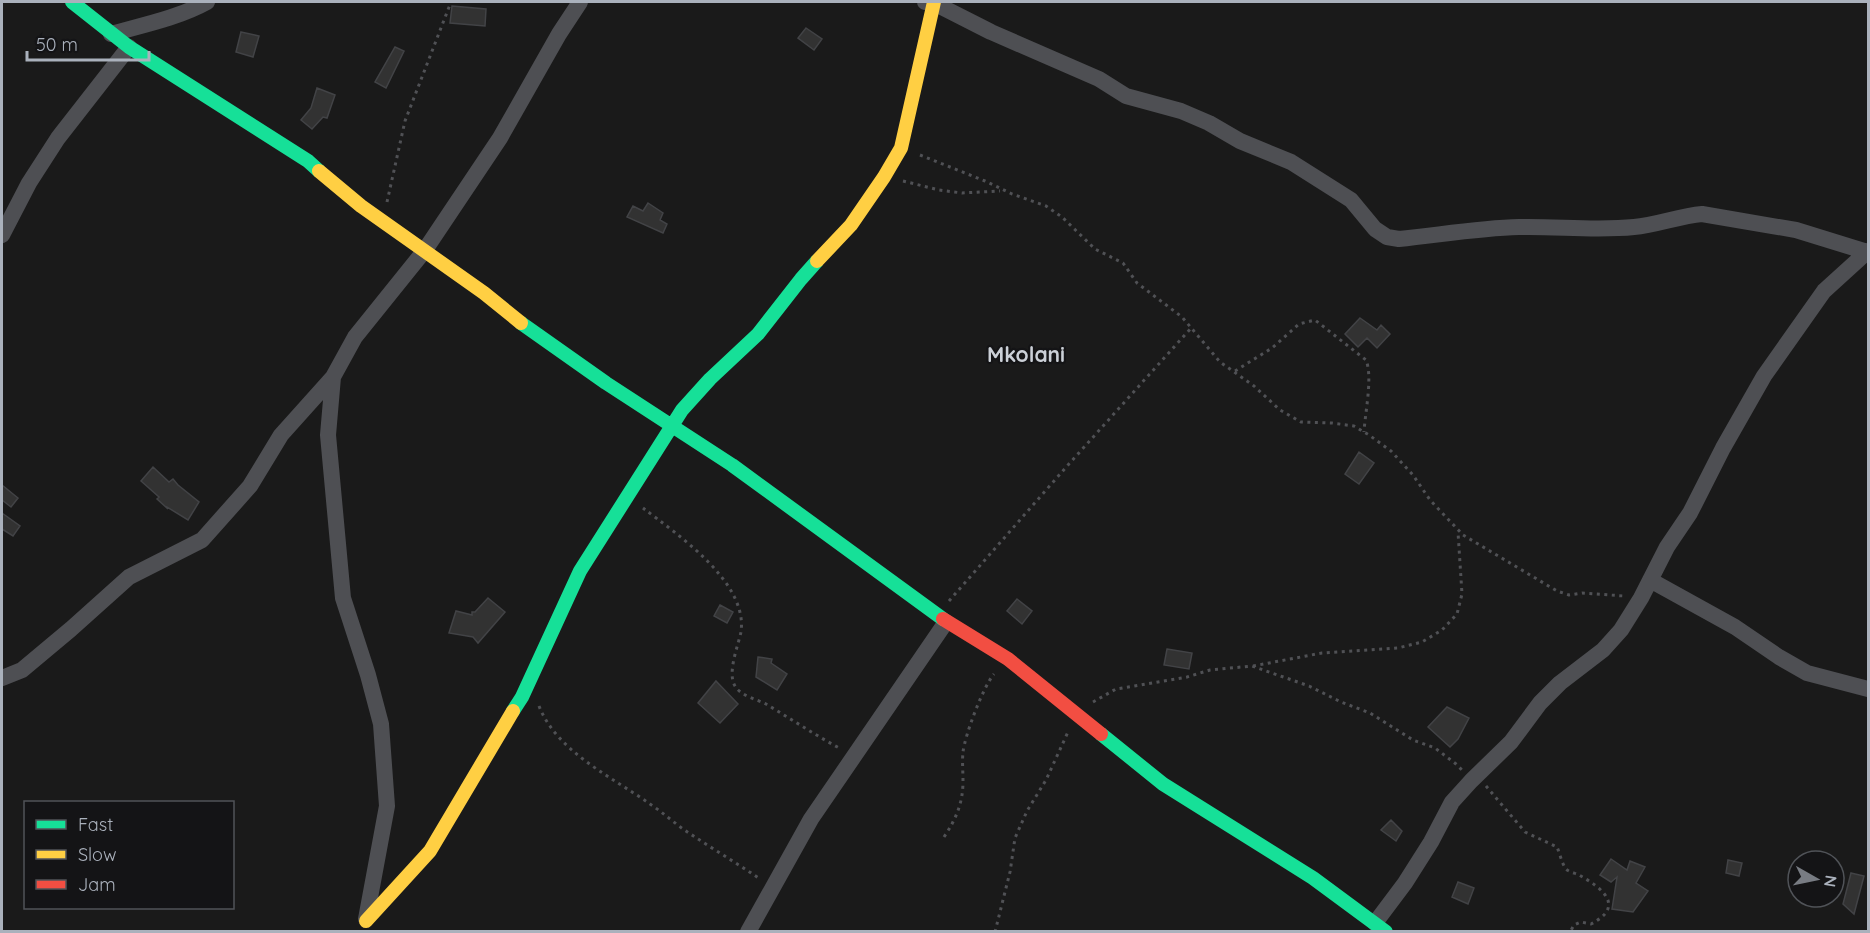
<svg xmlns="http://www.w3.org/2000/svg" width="1870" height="933" font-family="Quicksand,sans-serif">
<rect width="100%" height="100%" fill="#1a1a1a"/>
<path fill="#323232" stroke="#424346" stroke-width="1.5" d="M452 6 486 9 485 26 450 23Z
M806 28 822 39 814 50 798 38Z
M241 32 259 36 253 57 236 52Z
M395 47 404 51 386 88 375 82Z
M317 88 335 95 327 118 323 117 312 129 301 120 311 108Z
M648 203 663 213 660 220 667 224 663 233 627 217 633 206 643 211Z
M1360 318 1377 330 1381 325 1390 334 1377 348 1367 338 1358 347 1345 334Z
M1359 452 1374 463 1359 484 1345 474Z
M153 467 169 482 173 479 178 485 199 502 188 520 167 507V508L157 499 159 497 141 481Z
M2 485 18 498 11 507 2 500Z
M2 513 20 526 13 536 2 529Z
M488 598 505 612 478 643 473 637 449 633 456 611 472 615V612H475Z
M1017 599 1032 611 1022 624 1007 611Z
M720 605 733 612 727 623 714 616Z
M1167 649 1192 653 1189 669 1164 665Z
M758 657 772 659 771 663 787 674 777 690 756 677Z
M716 681 738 704 720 723 698 703Z
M1447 707 1469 718 1458 739 1450 747 1428 727Z
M1391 820 1402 831 1396 841 1381 830Z
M1611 859 1627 870 1630 861 1645 867 1636 883 1648 891 1633 912 1612 909 1617 877 1611 882 1600 875Z
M1728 860 1742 863 1739 876 1726 873Z
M1851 873 1864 876 1854 914 1843 904Z
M1458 882 1474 888 1468 904 1452 897Z"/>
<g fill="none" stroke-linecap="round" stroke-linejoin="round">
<path stroke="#505155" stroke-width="3" stroke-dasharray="3 4.5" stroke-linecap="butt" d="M920 155 985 181 1012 194 1046 206 1062 217 1095 249 1123 263 1137 283 1182 317 1220 362 1254 386 1280 410 1301 422 1332 423 1354 426 1369 435 1391 451 1413 475 1430 500 1463 535 1557 591 1569 595 1582 593 1624 596
M903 181 939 190 962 193 1000 191
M387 202 405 121 451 2
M1235 371 1272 348 1299 324 1315 320 1366 360C1373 377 1365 413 1364 432
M643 508C678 535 748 582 741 632 738 646 727 673 735 686 741 696 756 699 766 704 791 719 815 735 841 749
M949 601 1068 465 1192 327
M1253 666 1322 653 1398 648 1422 642 1442 630 1457 614 1462 594 1458 532
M1093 702 1116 689 1187 677 1210 670 1252 666 1309 686 1341 702 1370 713 1413 740 1435 748 1456 764 1462 770
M539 706C557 752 612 777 650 804 662 812 672 821 683 829 708 846 735 862 760 879
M1486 786 1525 832 1557 847C1560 854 1562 864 1566 869 1569 872 1575 873 1579 875 1602 888 1626 906 1591 924L1581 922 1574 925 1570 932
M944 837C956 819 963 803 963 781 963 771 962 761 963 752 965 735 983 687 994 674
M995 932 1010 872 1015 838 1027 811 1046 780 1068 732"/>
<path stroke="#4e4f53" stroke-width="16" d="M925 2 934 3 991 32 1099 79 1126 96 1181 111 1209 123 1240 141 1291 162 1351 200 1375 229 1387 237 1399 239C1439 235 1479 228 1519 227 1557 226 1595 231 1634 227 1657 225 1679 216 1702 214L1796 230 1867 252
M111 34C143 25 178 18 207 2
M2 235 29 183 58 138 129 47
M1650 580 1735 627 1779 657 1807 673 1868 689
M2 678 22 670 71 629 129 577 202 540 250 486 281 435 333 377
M366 919 387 806 381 724 368 675 343 598 328 435 333 377 355 337 425 250 500 138 559 34 580 2
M1375 923 1405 883 1431 842 1452 802 1471 781 1511 742 1540 703 1560 683 1603 650 1621 630 1641 598 1667 547 1690 513 1723 448 1764 376 1824 291 1868 251
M748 932 811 819 946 622"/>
<path stroke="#16e098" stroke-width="14" d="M72 2 129 47 308 161 319 171
M521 323 606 383 732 465 943 619
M513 711 522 697 580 571 682 410 710 379 758 334 801 279 817 261
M1101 734 1163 784 1313 878 1386 932"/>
<path stroke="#ffcf43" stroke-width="14" d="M319 171 361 206 484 293 521 323
M817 261 851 225 884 177 901 148 934 2
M366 921 430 851 513 711"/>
<path stroke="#f24e42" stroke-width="14" d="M943 619 1008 659 1101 734"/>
</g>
<g text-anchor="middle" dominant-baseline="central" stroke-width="4.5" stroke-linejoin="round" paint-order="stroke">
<g font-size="21" font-weight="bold" fill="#cbd0d7" stroke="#141416">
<text x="1026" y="354">Mkolani</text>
</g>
</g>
<rect width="1870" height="933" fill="none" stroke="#aab1bc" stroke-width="6"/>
<rect x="24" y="801" width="210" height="108" fill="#141416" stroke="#505358" stroke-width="1.5"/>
<rect x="36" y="820" width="30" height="9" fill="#16e098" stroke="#505358" stroke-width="1.5"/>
<text x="78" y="831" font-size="18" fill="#aab1bc">Fast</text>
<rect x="36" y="850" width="30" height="9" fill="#ffcf43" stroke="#505358" stroke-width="1.5"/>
<text x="78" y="861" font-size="18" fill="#aab1bc">Slow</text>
<rect x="36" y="880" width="30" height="9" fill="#f24e42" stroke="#505358" stroke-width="1.5"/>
<text x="78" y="891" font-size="18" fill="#aab1bc">Jam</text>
<g transform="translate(1816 879) rotate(99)"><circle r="28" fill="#141416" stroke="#505358" stroke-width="1.5"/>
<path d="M0-4.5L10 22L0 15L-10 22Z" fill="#787c83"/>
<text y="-9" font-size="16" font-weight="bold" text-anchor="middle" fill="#aab1bc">N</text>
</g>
<path d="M27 51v9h122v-9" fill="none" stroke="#aab1bc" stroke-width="3"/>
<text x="36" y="51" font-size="18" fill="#aab1bc" stroke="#141416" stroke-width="4.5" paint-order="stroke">50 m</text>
</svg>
